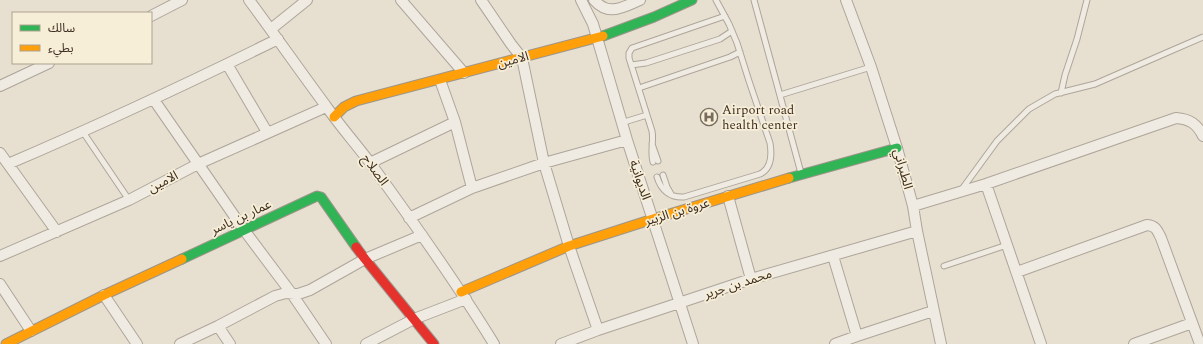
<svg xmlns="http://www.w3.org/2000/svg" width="1203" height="344" font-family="Spectral,'Noto Sans Arabic',serif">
<rect width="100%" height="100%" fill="#e7e0d1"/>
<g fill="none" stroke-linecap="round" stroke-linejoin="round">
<defs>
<path id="lane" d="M754 0 801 173
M631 65 646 63 720 39 732 31
M639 88 730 57 740 52
M1061 93 1065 75 1077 39 1087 0
M780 95 871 67
M621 123 647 115
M83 132 129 200
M652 144 658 161
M653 162C650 152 654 141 652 131L629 58V53L632 48 635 47 725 16
M663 175 667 187 671 194
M657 177C661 190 670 198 684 197L760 174C772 168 772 155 770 143L749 81 737 43 729 24 716 0
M962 189 997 141 1029 109 1055 94 1095 84 1166 53 1203 37
M944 266 1007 245"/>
<path id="street" d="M249 0C275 35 300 71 326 106 340 126 356 144 371 164 414 223 456 282 494 344
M401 0 464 73
M481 0 511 44 522 58 544 163 569 246 598 330
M581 0 593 24 627 140 693 344
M594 0C609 17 623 7 640 0
M846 0 871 67 897 148 913 206 917 231 941 344
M151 16 182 0
M271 29 307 0
M227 64 267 132
M440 80 455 122 472 188
M0 86 49 63
M154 100 244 230 292 294 326 344
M0 153 57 232
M370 163 455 122
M8 164C99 125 189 83 278 39
M986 184 1041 344
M728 196 751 279
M913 206 986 184 1176 118C1190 119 1197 124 1203 136
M409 218 472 188 544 163 627 140
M0 256 129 200 198 164 326 107
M833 256 857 336
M1017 272 1147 225C1156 226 1157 230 1161 238L1200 344
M0 284 31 331
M104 295 137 344
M218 326 230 344
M180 344 218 326 275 296 286 293 298 294 310 290 365 259 422 235
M366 344 414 319 466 299
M561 344 598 330 751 279 917 231
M835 344 857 336 933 311
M1134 344 1192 323"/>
<path id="fast" d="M603 36 654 17 692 0
M789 178 897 148
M182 259 317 196 321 197 356 247"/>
<path id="slow" d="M334 117 344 107 356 101 603 36
M461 292 569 246 653 219 789 178
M6 344 104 295 182 259"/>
<path id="jam" d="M356 247 365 259 434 344"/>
</defs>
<use href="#lane" stroke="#ada599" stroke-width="7"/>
<use href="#street" stroke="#ada599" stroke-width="12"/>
<use href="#fast" stroke="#9c958a" stroke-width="11"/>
<use href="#slow" stroke="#9c958a" stroke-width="11"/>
<use href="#jam" stroke="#9c958a" stroke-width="11"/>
<use href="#lane" stroke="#efebe3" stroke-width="5"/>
<use href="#street" stroke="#efebe3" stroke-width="10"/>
<use href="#fast" stroke="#30b455" stroke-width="9"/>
<use href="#slow" stroke="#ff9f0a" stroke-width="9"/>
<use href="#jam" stroke="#e5322d" stroke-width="9"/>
</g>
<defs>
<symbol id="hospital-ring" viewBox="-11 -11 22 22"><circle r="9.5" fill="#f7eed8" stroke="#786c5e" stroke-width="1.5"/><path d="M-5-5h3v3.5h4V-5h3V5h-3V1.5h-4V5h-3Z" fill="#786c5e"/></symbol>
</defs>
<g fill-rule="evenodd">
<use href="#hospital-ring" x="699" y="107" width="20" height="20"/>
</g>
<g text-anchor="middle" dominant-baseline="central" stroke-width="3.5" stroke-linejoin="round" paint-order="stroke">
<g font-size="13" fill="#3d2e20" stroke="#f7eed8">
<text transform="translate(513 60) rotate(-15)">الامين</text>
<text transform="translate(903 169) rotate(75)">الطبراني</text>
<text transform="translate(375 170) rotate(54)">الصلاح</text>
<text transform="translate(640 180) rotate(71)">الديوانية</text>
<text transform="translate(163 182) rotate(-28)">الامين</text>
<text transform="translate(677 212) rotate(-17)">عروة بن الزبير</text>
<text transform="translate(241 217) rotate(-25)">عمار بن ياسر</text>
<text transform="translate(738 284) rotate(-18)">محمد بن جرير</text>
</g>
<g font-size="13" fill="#3d2e20" stroke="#f7eed8" text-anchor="start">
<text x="722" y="110">Airport road<tspan x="722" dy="15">health center</tspan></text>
</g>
</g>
<rect x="12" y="12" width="140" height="52" fill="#f7eed8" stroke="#ada18e"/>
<rect x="20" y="25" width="20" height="6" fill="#30b455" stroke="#ada18e"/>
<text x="48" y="32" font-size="12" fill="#3d2e20">سالك</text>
<rect x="20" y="45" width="20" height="6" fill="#ff9f0a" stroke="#ada18e"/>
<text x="48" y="52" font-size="12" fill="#3d2e20">بطيء</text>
</svg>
